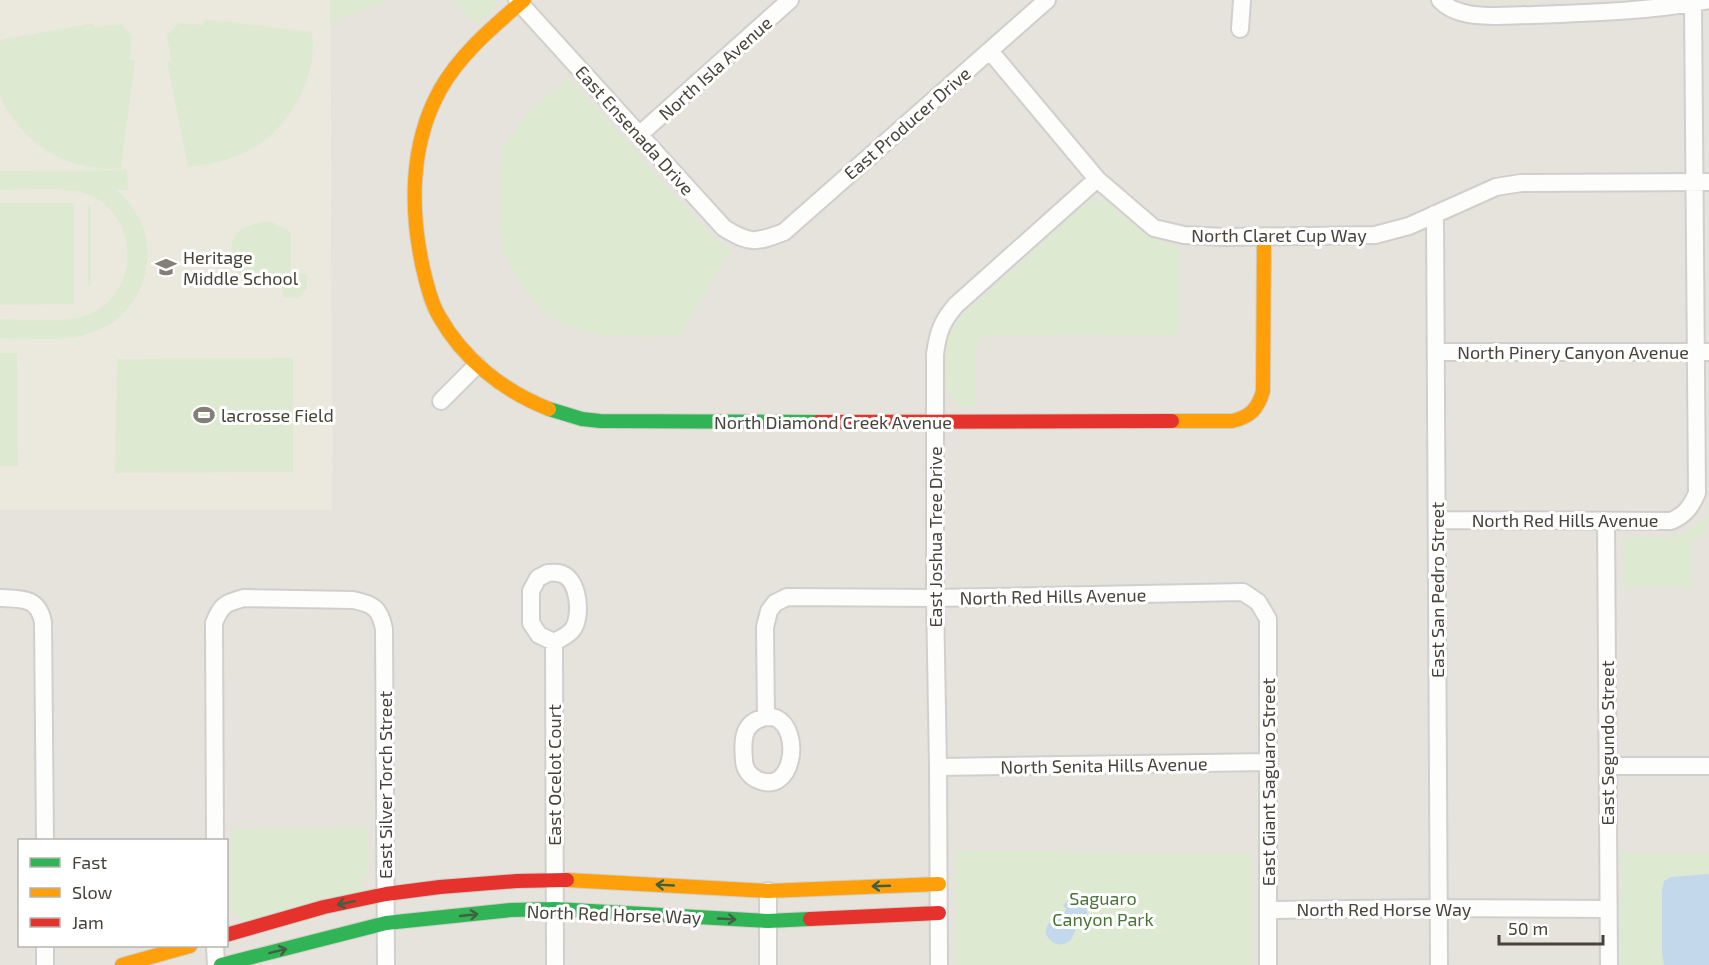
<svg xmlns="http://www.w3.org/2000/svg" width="1709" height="965" font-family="'Exo 2',sans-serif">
<rect width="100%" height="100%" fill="#f2f1ee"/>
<path fill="#e5e3dc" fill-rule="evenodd" d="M330 0H1709V965H0V510H332ZM20 840H226V946H20Z"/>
<path fill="#ebe9de" d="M0 0H330L332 510H0Z"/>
<path fill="#dee9d1" d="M330 0H389L330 23Z
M452 0H497L494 10 476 25Z
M205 19 312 32C315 57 310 78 298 100 273 145 238 162 188 167L167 62 171 60 167 35 179 23 203 25Z
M93 23 95 27 121 24 132 35 130 59 135 61 121 168C79 173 35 152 12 117 8 111 2 104 0 96 0 92 0 87 0 82 0 68 0 54 0 40Z
M569 78 716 240 731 249 680 336C643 336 602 341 568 325 529 308 502 266 499 224 498 214 499 203 499 192 499 170 499 155 511 135 526 111 548 95 569 78Z
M127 170 128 190H117C128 201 138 213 143 228 157 268 137 316 96 331 67 343 31 338 0 338V319C25 319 64 324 87 315 141 295 141 215 87 194 64 186 25 190 0 190V171Z
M1091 199 1092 201 1107 202C1129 225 1149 237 1179 247L1180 335 984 336 975 346V406H961L950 395H946C946 373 942 347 953 327 956 321 961 317 966 312Z
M0 203H74V304L0 305Z
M88 205H91V285H88Z
M262 222H272L291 232V271L307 275V288L298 298 283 297 282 280 241 281C232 268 225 245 239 231 244 226 255 224 262 222Z
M0 353H17L18 466H0Z
M293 358V472L115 473 117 359Z
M1709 509C1709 532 1709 532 1691 543V588H1623L1624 540 1628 537C1657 537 1696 542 1709 509Z
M368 827V877H365L362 883 363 892 241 925 240 916 234 913 232 914 231 829Z
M956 851 1251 852V965H956Z
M1709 852V965H1620L1619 853Z"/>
<path fill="#c3d8ea" d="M1709 874V965H1664L1662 953V890L1664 881 1671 877Z
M1072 897 1076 901 1086 906 1088 917C1085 922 1080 923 1077 927 1075 929 1075 934 1073 936 1067 949 1051 946 1046 934 1046 921 1053 920 1063 915L1066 909 1063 905Z"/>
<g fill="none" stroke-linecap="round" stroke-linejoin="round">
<defs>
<path id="street" d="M517 0 724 228C750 244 755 243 784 232L1047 0
M1440 0C1447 8 1458 12 1468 14 1489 18 1512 15 1533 15 1592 13 1651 11 1709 0
M1240 29 1242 0
M990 51 1097 179 1154 228 1184 235 1225 237 1375 235 1409 226 1496 187 1521 183 1709 182
M639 135 790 0
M1435 214 1439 965
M1436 352H1709
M441 401 477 365
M1437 520 1671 521C1685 515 1691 507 1697 493L1693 3
M1606 521 1609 965
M548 573C552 573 558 572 562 574 579 580 582 616 573 629 568 636 561 638 554 642L539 635 531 623V591L538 578Z
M0 598C22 599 38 597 43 622L45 840
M554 642 555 965
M766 717C743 722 742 738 744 760 744 768 749 775 756 779 793 798 803 731 776 718 773 717 770 717 766 717L765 627 769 611 775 603 787 597 935 598 1243 592 1258 602 1268 619V965
M1608 766H1709
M938 767 1269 762
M215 840 214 623C221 605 225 603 244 598L353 600C373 604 380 608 384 629L386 965
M768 891V965
M1268 910 1438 908 1608 909
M45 946V965
M215 946 216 965
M939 965 938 767 935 598V354C938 332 942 321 956 305L1097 179"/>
<path id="fast" d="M549 409 582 419 600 421 818 422
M221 965 386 923 511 910 555 909 768 921 810 919"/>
<path id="slow" d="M524 0C494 26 460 54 440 90 409 146 410 213 424 273 428 288 431 303 439 316 463 359 503 391 549 409
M1172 421H1232C1250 417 1258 409 1263 391L1264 237
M567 880 768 891 939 884
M122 965 190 946"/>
<path id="jam" d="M818 422 1172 421
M810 919 939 913
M226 935 324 907 386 894 440 887 517 881 567 880"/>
</defs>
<use href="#street" stroke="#d0cfcb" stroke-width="20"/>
<use href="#fast" stroke="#d1d0c7" stroke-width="16"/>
<use href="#slow" stroke="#d1d0c7" stroke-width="16"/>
<use href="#jam" stroke="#d1d0c7" stroke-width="16"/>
<use href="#street" stroke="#fdfdfc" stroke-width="16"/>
<use href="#fast" stroke="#30b455" stroke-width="14"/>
<use href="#slow" stroke="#ff9f0a" stroke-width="14"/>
<use href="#jam" stroke="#e5322d" stroke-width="14"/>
</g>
<defs><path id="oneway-shaft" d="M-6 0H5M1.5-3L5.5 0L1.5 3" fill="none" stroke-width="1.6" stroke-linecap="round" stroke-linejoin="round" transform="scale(1.5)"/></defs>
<g stroke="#425f41">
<use href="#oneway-shaft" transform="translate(665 885) rotate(-177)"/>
<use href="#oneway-shaft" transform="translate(881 886) rotate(178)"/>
<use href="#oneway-shaft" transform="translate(346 903) rotate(168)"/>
<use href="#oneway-shaft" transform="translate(469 915) rotate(-6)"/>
<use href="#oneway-shaft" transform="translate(727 919) rotate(3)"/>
<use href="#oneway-shaft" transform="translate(278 951) rotate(-14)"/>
</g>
<defs>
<symbol id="school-bare" viewBox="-9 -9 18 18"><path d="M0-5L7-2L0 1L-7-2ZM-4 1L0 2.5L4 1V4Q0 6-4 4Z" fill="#848079" stroke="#fff" stroke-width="2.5" paint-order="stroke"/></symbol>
<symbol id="stadium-bare" viewBox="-9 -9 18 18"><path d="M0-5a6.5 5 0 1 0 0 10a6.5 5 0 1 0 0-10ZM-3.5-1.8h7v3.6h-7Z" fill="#848079" stroke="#fff" stroke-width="2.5" paint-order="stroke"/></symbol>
</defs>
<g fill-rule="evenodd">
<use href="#school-bare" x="151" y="252" width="30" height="30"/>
<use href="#stadium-bare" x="189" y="400" width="30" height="30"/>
</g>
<g text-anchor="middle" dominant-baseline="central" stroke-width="6" stroke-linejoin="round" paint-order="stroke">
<g font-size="18" fill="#48433a" stroke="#fff">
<text transform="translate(715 68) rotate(-42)">North Isla Avenue</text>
<text transform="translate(907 123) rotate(-41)">East Producer Drive</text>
<text transform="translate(635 130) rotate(48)">East Ensenada Drive</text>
<text x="1279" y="235">North Claret Cup Way</text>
<text x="1573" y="352">North Pinery Canyon Avenue</text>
<text x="833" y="422">North Diamond Creek Avenue</text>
<text x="1565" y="520">North Red Hills Avenue</text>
<text transform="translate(935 537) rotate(-90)">East Joshua Tree Drive</text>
<text transform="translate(1437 590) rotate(-90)">East San Pedro Street</text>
<text transform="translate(1053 596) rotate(-1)">North Red Hills Avenue</text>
<text transform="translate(1607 743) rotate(-90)">East Segundo Street</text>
<text transform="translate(1104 765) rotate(-1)">North Senita Hills Avenue</text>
<text transform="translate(554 775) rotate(-90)">East Ocelot Court</text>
<text transform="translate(1268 782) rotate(-90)">East Giant Saguaro Street</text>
<text transform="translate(385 785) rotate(-90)">East Silver Torch Street</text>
<text x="1384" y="909">North Red Horse Way</text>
<text transform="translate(614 914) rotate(2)">North Red Horse Way</text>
</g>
<g font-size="18" fill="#48433a" stroke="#fff" text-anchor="start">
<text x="183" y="257">Heritage<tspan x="183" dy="21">Middle School</tspan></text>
<text x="221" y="415">lacrosse Field</text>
</g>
<g font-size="18" fill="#477433" stroke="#fff">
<text x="1103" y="898">Saguaro<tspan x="1103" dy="21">Canyon Park</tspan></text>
</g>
</g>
<rect x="18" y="839" width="210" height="108" fill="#ffffff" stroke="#b6b4b0" stroke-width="1.5"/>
<rect x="30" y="858" width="30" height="9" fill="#30b455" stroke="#b6b4b0" stroke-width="1.5"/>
<text x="72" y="869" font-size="18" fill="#48433a">Fast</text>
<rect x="30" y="888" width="30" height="9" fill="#ff9f0a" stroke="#b6b4b0" stroke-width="1.5"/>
<text x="72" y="899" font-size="18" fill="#48433a">Slow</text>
<rect x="30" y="918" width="30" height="9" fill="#e5322d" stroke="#b6b4b0" stroke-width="1.5"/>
<text x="72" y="929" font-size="18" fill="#48433a">Jam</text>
<path d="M1499 935v9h104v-9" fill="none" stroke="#48433a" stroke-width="3"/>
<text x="1508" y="935" font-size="18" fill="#48433a" stroke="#ffffff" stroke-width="4.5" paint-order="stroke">50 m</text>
</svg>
